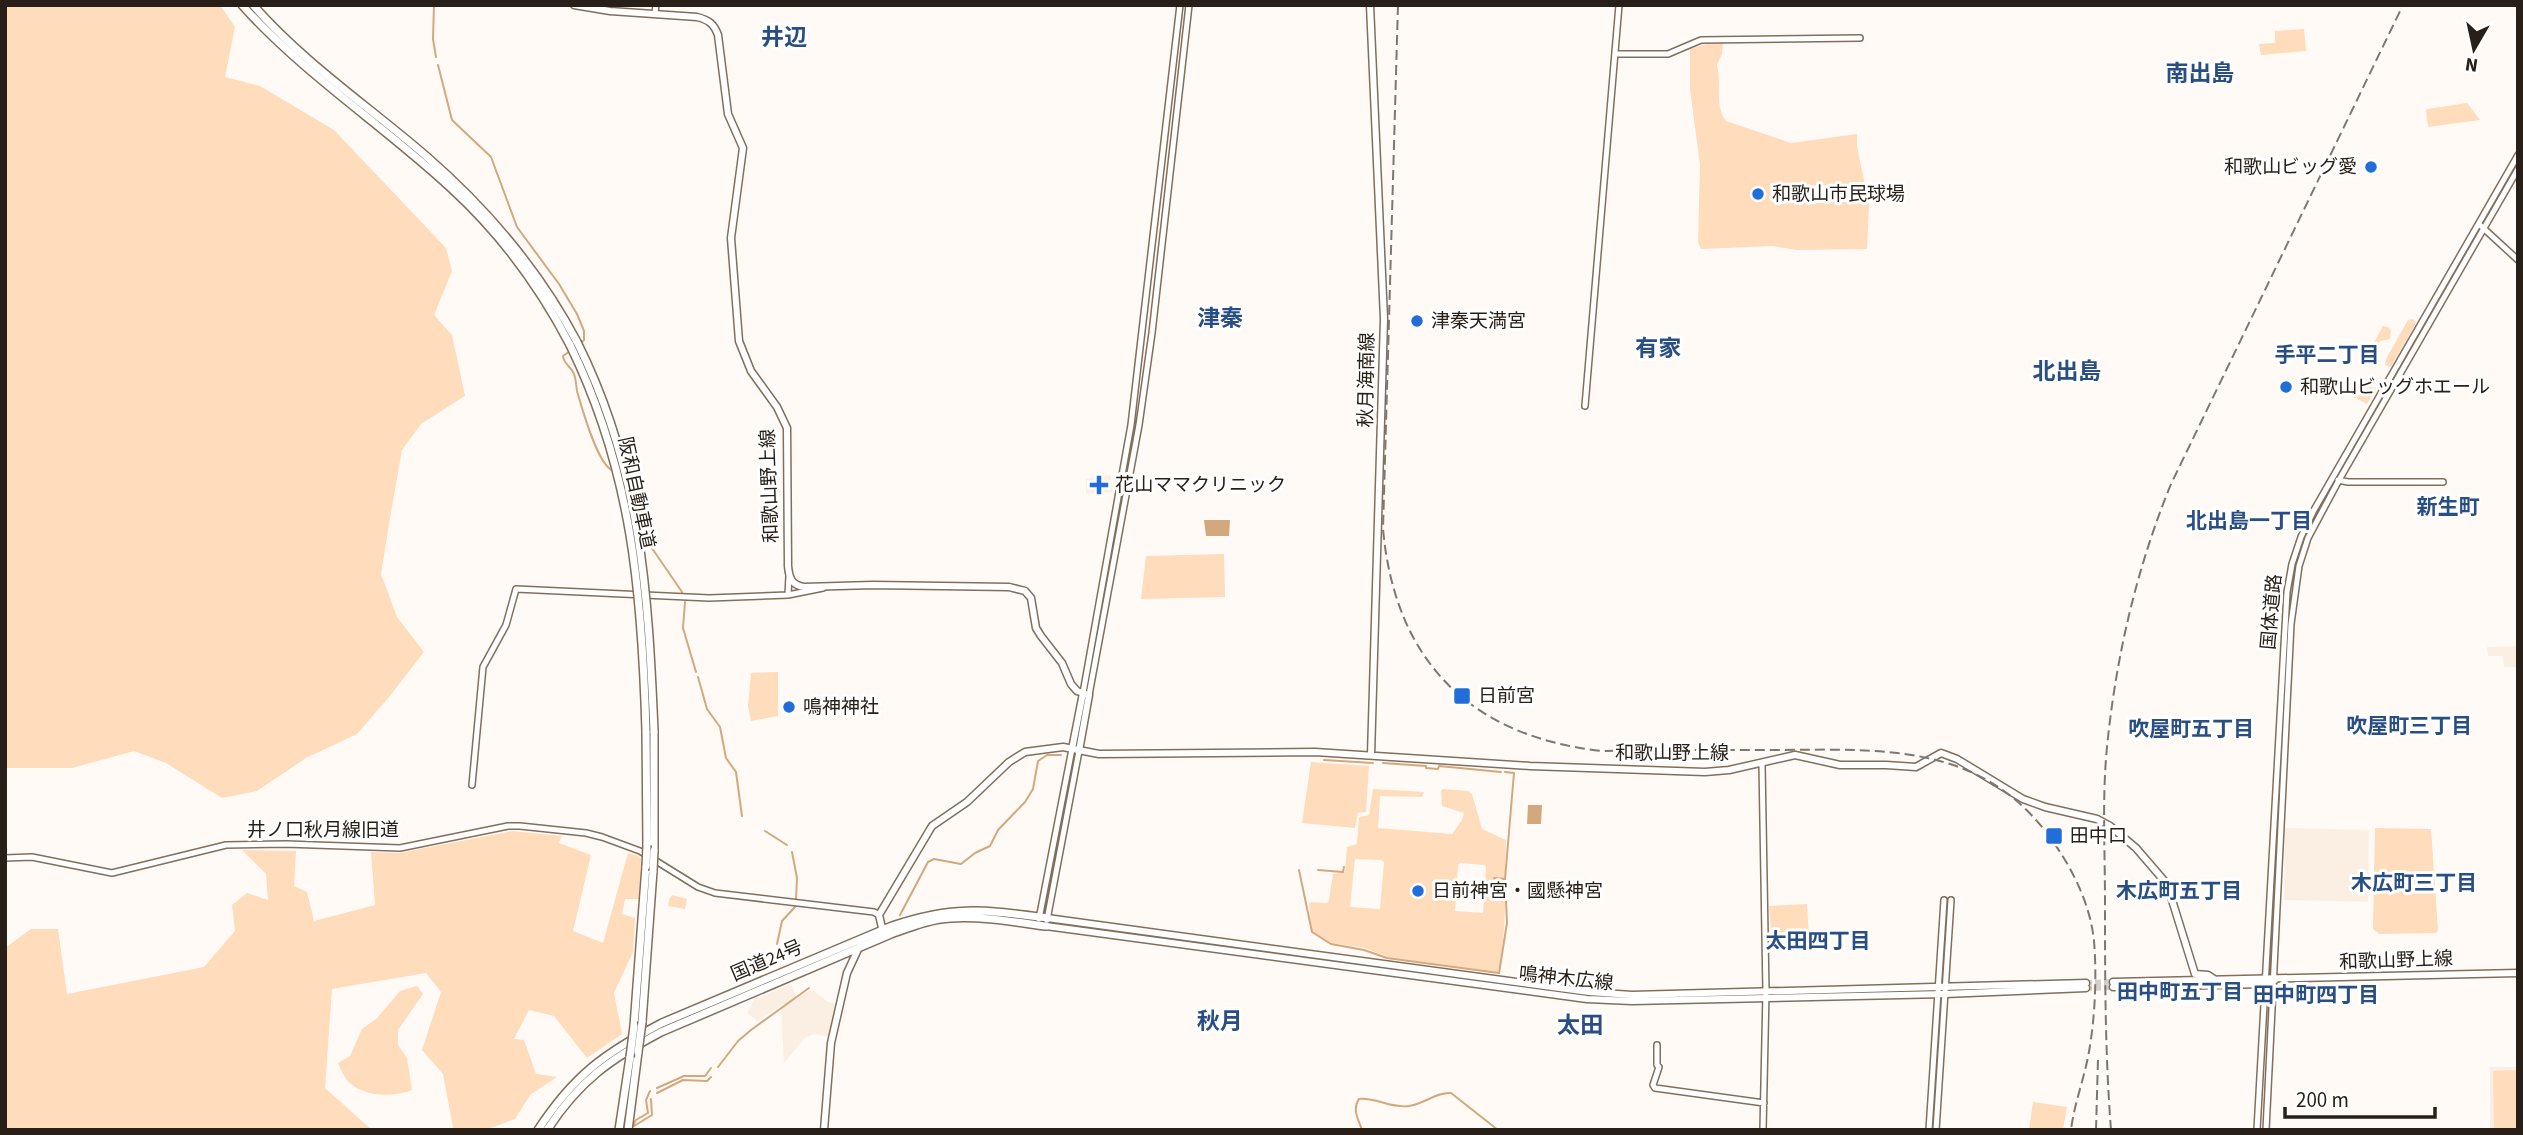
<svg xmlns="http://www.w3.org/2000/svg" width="2523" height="1135" font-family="'Source Sans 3','Noto Sans JP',sans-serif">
<rect width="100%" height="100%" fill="#fffaf5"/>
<path fill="#fbefe4" d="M1111 475 1112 492 1086 494V479Z
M2517 632 2518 667H2504L2503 656H2488L2487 647 2517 646Z
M2285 828 2369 830 2368 902 2284 900Z
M791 984 797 998 809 991H814L828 1002 837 1004 830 1037 814 1034 805 1038 784 1063 781 1009 785 1006 784 1003 757 1021 747 1013 754 999Z
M2490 1067H2518V1130H2490Z"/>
<path fill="#fedcbc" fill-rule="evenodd" d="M5 5H220L235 27 225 77 260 86 334 130 446 248 452 271 434 315 452 335 465 396 421 424 402 450 390 518 381 574 397 617 424 652 389 697 357 734 306 758 257 791 222 798 166 763 134 751 72 768H5Z
M2304 29 2306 51 2261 55 2259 44 2275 43V31Z
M1723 43 1722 54 1717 65C1722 84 1714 105 1726 121L1791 143 1857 134V146L1869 205 1867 249 1797 250 1772 246 1701 249 1698 242 1700 165 1690 89V49L1706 44Z
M2467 103 2480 120 2428 127 2426 110 2428 109Z
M2413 319 2416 323 2391 367 2385 365 2386 359 2408 320Z
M2383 326 2388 327 2391 330 2390 339 2380 341 2373 357 2370 350Z
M2363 382 2376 389 2367 404 2348 394Z
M1224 554 1225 597 1141 599 1146 556Z
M778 672V716L751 721 748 706 751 673Z
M1311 762 1369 766 1366 812 1358 813 1355 828 1302 823Z
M1373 789 1424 792 1422 797 1380 796 1378 828 1452 834 1462 820 1464 813 1442 806 1441 791 1443 789 1468 791 1472 794 1482 829 1506 840C1504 884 1508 928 1498 972L1388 957 1365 948 1332 943 1316 935 1312 930 1309 904 1310 902 1327 903 1329 900 1333 874 1345 872 1347 847 1357 844 1359 817 1369 815ZM1355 859 1382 860 1384 862 1380 909 1350 907ZM1460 863 1485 865 1486 867 1483 913 1455 911 1458 865Z
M2375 828 2431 829 2438 930 2436 933 2379 934 2373 929Z
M512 831 562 836 559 843 591 855 573 931 603 943 628 853 639 856 641 859 639 899H625L622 914 635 918 633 952 614 993 622 1034 587 1058 554 1016 529 1010 514 1039 524 1040 536 1074 557 1077 530 1095 515 1119 485 1130H454L453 1128 443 1074 422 1050 441 992 426 973 332 989 325 1088 372 1130H5V948L31 929H58L67 994 204 967 235 931 232 905 247 893 268 900 266 874 242 850 296 851 294 886 307 892 314 921 375 905 371 852 399 853Z
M672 895 687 899 685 909 668 906 669 900Z
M1807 904 1809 938 1807 940 1778 938 1772 940 1769 906Z
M417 986 423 994 398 1030V1045L407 1058 412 1090C392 1098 360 1097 346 1079 343 1074 340 1068 338 1063L350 1056 362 1029 376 1019 400 991Z
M2518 1070V1130H2494L2493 1071Z
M2033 1102 2067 1107 2063 1130H2029Z"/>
<path fill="#d3a87e" d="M1204 520H1230L1229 536H1206Z
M1528 805H1542L1541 824H1527Z"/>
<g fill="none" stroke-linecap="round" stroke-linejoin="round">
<path stroke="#d3a87e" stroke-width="2" d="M434 5 433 39 436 57
M438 65 452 120 491 157 517 227 559 284 577 314 584 331V340L580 344
M570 351 563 356C564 365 571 366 574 374 576 379 576 385 577 391 582 408 597 464 613 471
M635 503 645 538 682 592V595
M685 602 683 628 696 672
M698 677 707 709 720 727 726 758 736 772 742 816
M1324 760 1373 763
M1383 763 1426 766V768L1438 769 1439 766 1501 772
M765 831 787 845
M792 852 797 878 796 899
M1299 870 1312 932 1331 944 1364 950 1387 958 1499 973 1507 923 1505 879
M1318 870 1343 872 1344 867
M1494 878 1505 879 1514 773 1505 772
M900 915 928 862 934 859 961 864 975 853 990 846 998 830 1025 802 1033 789 1038 761 1047 755H1061
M777 944 782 921 795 907
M718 1067 738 1041 751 1030 809 988
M657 1088 684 1076H705L711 1068
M657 1093 683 1080 707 1081 711 1077
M634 1126 652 1115 651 1099
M631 1129 636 1120 648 1113 646 1100 650 1091
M1362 1130C1358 1119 1352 1109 1359 1099 1375 1097 1392 1109 1409 1106 1424 1104 1436 1092 1451 1093L1498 1130"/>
<path stroke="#d4cec9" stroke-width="6" stroke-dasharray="6 3" stroke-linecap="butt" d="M2086 983 2113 982
M2086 988 2113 987"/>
<defs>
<path id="tertiary" d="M655 13 656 5
M1615 54H1668L1701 40 1860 38
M2481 226 2518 260
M1585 406 1619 5
M2338 480 2348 482H2443
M788 595 789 576
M1083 693 1131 425 1180 5
M1089 695 1139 425 1152 333 1189 5
M1762 764 1766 992 1763 1130
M472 785 483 667 506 625 516 589 709 598 788 595 823 588
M5 858 32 857 112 873 226 845 286 844 400 848 508 826H520L586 833 602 837 640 851 698 887 715 893 874 912 879 915
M1039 919 1072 749
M1047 920 1079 751
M1657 1045V1065L1659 1067 1653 1085 1655 1088 1764 1103
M1929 1130 1944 900
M1936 1130 1951 900
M2257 1130 2287 592 2292 564 2301 537 2314 510 2518 155
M2266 1130 2291 624 2299 566 2308 538 2339 480 2518 169"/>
<path id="secondary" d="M574 5 610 11 697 17C709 20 714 24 718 35L728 114 743 148 731 238 739 341 751 371 777 407 787 428 788 566C789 577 791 585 804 587L873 585 1009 587 1025 591 1031 598 1036 628 1041 636 1062 663 1071 684 1077 691 1089 695 1079 751
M1370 5 1384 319 1371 755
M1072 749 1083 693
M1047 918 1589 992 1632 995 2086 983
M1046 926 1587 999 1632 1001 1945 994 2086 988
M883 932 879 915 932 826 967 802 1009 762 1025 752 1063 747 1099 754 1315 752 1530 766 1705 772 1729 770 1795 755 1840 765H1886L1916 767 1941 753 1957 759 2023 799 2045 807 2097 819 2110 826 2136 848 2167 884 2195 974 2208 975 2214 979
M2113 982 2518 973
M2113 987 2266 984 2275 980
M824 1130 831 1043 847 973 860 945"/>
<path id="trunk" d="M538 1130C574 1075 605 1053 662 1023L892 926C954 905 984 910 1047 918
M547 1130C579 1081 610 1059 661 1032L891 934C911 927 930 919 951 918 982 916 1015 922 1046 926"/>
<path id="motorway" d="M242 5C304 74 383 125 451 188 500 233 540 287 570 345
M253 5C304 63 368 106 426 156 487 209 539 270 577 342
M646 731 647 845
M654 731V851
M642 1022 653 871
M634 1026 646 866
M619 1130 630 1057
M628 1130 638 1052"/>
</defs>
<use href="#tertiary" stroke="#836e5b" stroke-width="8"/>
<use href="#secondary" stroke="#836e5b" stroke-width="9"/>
<use href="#trunk" stroke="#836e5b" stroke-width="10"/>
<use href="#motorway" stroke="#836e5b" stroke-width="10"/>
<use href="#tertiary" stroke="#fff" stroke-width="5"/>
<use href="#secondary" stroke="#fff" stroke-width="6"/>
<use href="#trunk" stroke="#fff" stroke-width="7"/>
<use href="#motorway" stroke="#fff" stroke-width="7"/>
<path stroke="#7d7770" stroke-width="2" stroke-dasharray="10 5" stroke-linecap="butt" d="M1398 5 1383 529C1395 661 1470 736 1601 751 1660 750 1718 750 1776 750 1890 749 1991 743 2060 852 2077 878 2091 910 2094 941 2097 977 2095 1021 2088 1057 2083 1082 2074 1105 2071 1130
M2096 1130 2098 1059
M2111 1130C2105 1053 2105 978 2105 901 2105 850 2102 797 2107 747 2116 656 2137 567 2171 484L2403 5"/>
<defs>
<path id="motorway-bridge" d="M577 342C641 470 648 591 654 731
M570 345C632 471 642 593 646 731
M646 866 647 845
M653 871 654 851
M638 1052 642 1022
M630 1057 634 1026"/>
</defs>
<use href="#motorway-bridge" stroke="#836e5b" stroke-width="10" stroke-linecap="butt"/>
<use href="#motorway-bridge" stroke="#fff" stroke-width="7"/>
</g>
<g fill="#226ed9" stroke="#fff" stroke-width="2.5">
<circle cx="2371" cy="167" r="7"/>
<circle cx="1758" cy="194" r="7"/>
<circle cx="1417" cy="321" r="7"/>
<circle cx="2286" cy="387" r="7"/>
<path d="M1095.5 474.5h7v7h7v7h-7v7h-7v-7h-7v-7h7z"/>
<rect x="1453" y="687" width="18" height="18" rx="3.5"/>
<circle cx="789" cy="707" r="7"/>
<rect x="2045" y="827" width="18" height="18" rx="3.5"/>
<circle cx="1418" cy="891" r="7"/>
</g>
<g text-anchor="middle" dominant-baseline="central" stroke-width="6" stroke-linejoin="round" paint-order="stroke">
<g font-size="19" fill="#282018" stroke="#fff" text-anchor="start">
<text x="2357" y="167" text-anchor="end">和歌山ビッグ愛</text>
<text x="1772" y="194">和歌山市民球場</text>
<text x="1431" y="321">津秦天満宮</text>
<text x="2300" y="387">和歌山ビッグホエール</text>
<text x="1115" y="485">花山ママクリニック</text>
<text x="1478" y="696">日前宮</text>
<text x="803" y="707">鳴神神社</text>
<text x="2070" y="836">田中口</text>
<text x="1432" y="891">日前神宮・國懸神宮</text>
</g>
<g font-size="19" fill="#282018" stroke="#fff">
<text transform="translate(1367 380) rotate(-89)">秋月海南線</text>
<text transform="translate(770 486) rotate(-92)">和歌山野上線</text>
<text transform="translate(636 493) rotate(78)">阪和自動車道</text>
<text transform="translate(2272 612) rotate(-85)">国体道路</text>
<text x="1672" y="753">和歌山野上線</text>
<text x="323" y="830">井ノ口秋月線旧道</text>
<text transform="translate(767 961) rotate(-23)">国道24号</text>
<text transform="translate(2396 961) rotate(-2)">和歌山野上線</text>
<text transform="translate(1566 979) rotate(6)">鳴神木広線</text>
</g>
<g font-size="21" font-weight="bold" fill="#294e84" stroke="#fff">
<text x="2327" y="355">手平二丁目</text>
<text x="2448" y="507">新生町</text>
<text x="2249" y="521">北出島一丁目</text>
<text x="2409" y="726">吹屋町三丁目</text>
<text x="2191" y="729">吹屋町五丁目</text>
<text x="2414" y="883">木広町三丁目</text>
<text x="2179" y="891">木広町五丁目</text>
<text x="1818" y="941">太田四丁目</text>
<text x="2180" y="992">田中町五丁目</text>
<text x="2316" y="995">田中町四丁目</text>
</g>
<g font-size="23" font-weight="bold" fill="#294e84" stroke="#fff">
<text x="784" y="37">井辺</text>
<text x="2200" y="73">南出島</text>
<text x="1220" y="318">津秦</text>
<text x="1658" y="348">有家</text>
<text x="2067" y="371">北出島</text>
<text x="1220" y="1021">秋月</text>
<text x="1580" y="1025">太田</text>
</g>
</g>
<rect width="2523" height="1135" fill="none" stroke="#282018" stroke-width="14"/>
<g transform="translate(2474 49) rotate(189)" stroke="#ffffff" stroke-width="5" paint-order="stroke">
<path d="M0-5L12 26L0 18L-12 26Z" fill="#282018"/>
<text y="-10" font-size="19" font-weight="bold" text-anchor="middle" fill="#282018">N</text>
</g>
<path d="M2285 1107v10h150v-10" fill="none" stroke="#282018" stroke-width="3.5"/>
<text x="2296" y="1107" font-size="21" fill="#282018" stroke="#ffffff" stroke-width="5" paint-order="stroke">200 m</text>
</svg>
